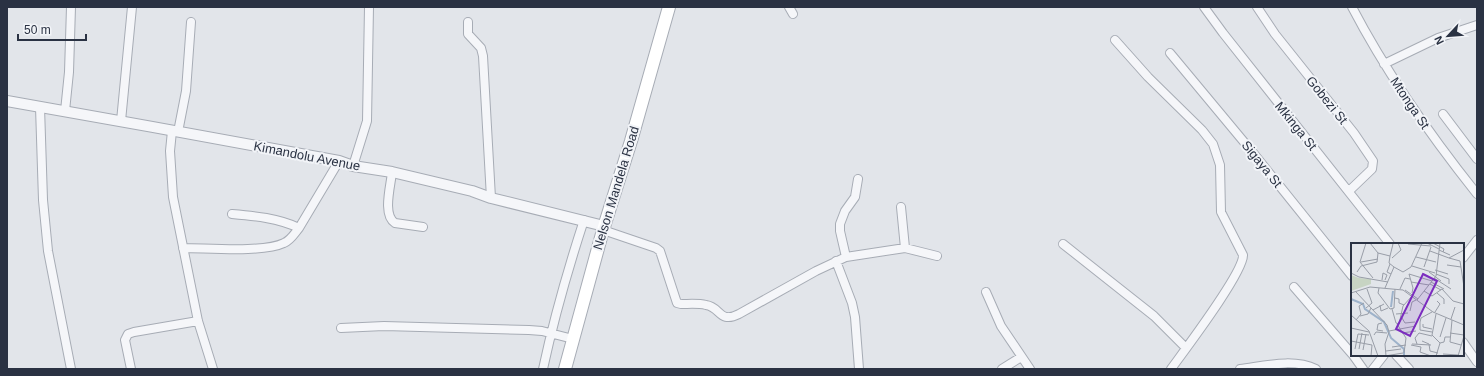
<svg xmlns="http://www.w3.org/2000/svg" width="1484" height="376" font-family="Helvetica,sans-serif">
<rect width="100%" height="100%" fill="#e2e5ea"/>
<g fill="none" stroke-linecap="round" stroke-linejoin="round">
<defs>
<path id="minor" d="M789 7 793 14
M1204 7 1223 33 1390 244
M1257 7 1275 34 1354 133 1373 161 1372 169 1349 191
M1352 7C1387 74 1430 135 1477 194
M468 22V34L481 48 483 56 491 198
M1115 40 1148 77 1202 130 1213 144 1220 165 1221 212 1243 255C1244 272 1184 351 1171 369
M1170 53 1254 154 1352 276
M1384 64 1438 38 1477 25
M40 107 43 200 48 251 71 369
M65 111 69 72 71 7
M1443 114 1477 159
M121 121 132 7
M172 131 170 151 173 197 198 321 213 369
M178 132 186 91 191 22
M353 166 367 121 369 7
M392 172C391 185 382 215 395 223L423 227
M901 207 905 248
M232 214C255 216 278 218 299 228
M603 230 656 248 660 251 677 303 681 304C689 304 698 303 706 305 721 307 719 324 739 314L816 271 846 257 905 248 937 256
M1063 244 1154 316 1186 348
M183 248C208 248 263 253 284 243 291 240 294 234 299 228L339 161
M846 257 840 231V224L845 211 855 197 858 179
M1463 258 1477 240
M836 261 852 303 855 317 859 369
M1294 287 1352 354
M986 292 1001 326 1030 369
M341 328 384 326 529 330 542 331 573 339
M1463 342 1477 362
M1353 355 1363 369
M1396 355 1409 369
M131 369 125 340 128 334 134 332 198 321
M543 369C554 318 568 269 584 220
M1002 369 1021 357
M1240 369C1264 366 1293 358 1316 369
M1373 369 1384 355"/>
<path id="tertiary" d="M7 101C118 120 228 141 339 161L353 166 392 172 472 191 491 198 604 226"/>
<path id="secondary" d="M565 369 603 230 631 141 669 7"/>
</defs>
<use href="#minor" stroke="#a7acb5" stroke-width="10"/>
<use href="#tertiary" stroke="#a7acb5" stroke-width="12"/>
<use href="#secondary" stroke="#a7acb5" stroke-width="14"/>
<use href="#minor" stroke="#f5f6f9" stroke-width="8"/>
<use href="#tertiary" stroke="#f5f6f9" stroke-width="10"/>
<use href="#secondary" stroke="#fff" stroke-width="12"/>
</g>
<g text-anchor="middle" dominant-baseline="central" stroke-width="4" stroke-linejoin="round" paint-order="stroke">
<g font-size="13" fill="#2a3243" stroke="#f2f4f8">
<text transform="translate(1327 100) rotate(51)">Gobezi St</text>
<text transform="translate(1410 103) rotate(56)">Mtonga St</text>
<text transform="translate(1296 126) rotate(51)">Mkinga St</text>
<text transform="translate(307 156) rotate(11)">Kimandolu Avenue</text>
<text transform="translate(1262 164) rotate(51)">Sigaya St</text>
<text transform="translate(616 188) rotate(-73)">Nelson Mandela Road</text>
</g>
</g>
<g transform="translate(1351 243)">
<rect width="113" height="113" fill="#e2e5ea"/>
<path d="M0 32 8 35 20 36V41L0 48Z" fill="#c7d4c3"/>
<path fill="none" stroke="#9db2ca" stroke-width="2" d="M0 56 12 61 14 66 33 79 40 95 53 106V113M40 64 42 48"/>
<path fill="none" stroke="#989da7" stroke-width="1" d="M15 0 9 19 22 35M19 0 27 10 39 13 38 20 43 24 34 45M76 0 88 6M82 0 93 6 92 9M57 1 80 3M88 7 99 12M113 7 98 15 109 18 113 44M79 8 98 15M39 13 42 1 40 0M65 14 85 19M41 15 50 7 47 0M10 19 27 16M39 21 36 29 40 31M96 22 110 24M61 23 84 30M43 24 52 29 60 24 71 0M73 24 80 4M84 27 97 31M6 29 10 23 26 19 27 10M78 29 90 38M0 30 8 34 37 39M85 31 98 36V41M83 35 100 46M31 37 32 30 36 32 34 37M60 39 78 42M80 39 93 46M79 41 90 47M28 45 27 50 39 66 43 65 44 46M49 46 54 35 59 36M54 47 67 56M73 48 81 53 91 46 102 58 113 61M5 49 36 82 38 89 34 101 35 113M0 50 19 44 52 47 82 69 113 82M61 50 62 45 58 31 81 38M86 50 93 56V61M44 55 48 56V60L53 62M66 57 85 33 89 0M29 62 30 68 37 65M15 65 21 60 16 46M41 66 45 80 48 81 52 63 61 53M22 67 33 61M59 68 61 59 65 57M81 69 70 75 69 79V87L81 89M84 69 89 61 86 58M45 71 57 70M85 71 81 92 89 100 85 113M0 72 18 88 27 113M9 73 17 71 20 65M51 75 54 80 64 79M100 76 104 64M5 77 10 71 8 63 13 60M101 77 99 99 110 102M31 80 27 81 26 87 32 88M46 81 55 95 53 110M72 81V84L81 86M0 85 18 89M38 88 65 83M0 89V98L21 102 20 113M51 90 65 88M99 90 113 92M23 92 25 89 36 90M89 94 95 75M71 98 78 101 79 108 87 110M89 100 93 99 94 94H99M61 101 80 102M66 101 64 95 68 90 81 93M60 102 70 104 69 109 80 113M41 104 55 102M4 106 7 91 18 92M8 106 11 90M12 107 15 91M35 108 50 106M92 111 107 112M34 113 52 110M107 113 113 93"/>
<path fill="#7b2cbf" fill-opacity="0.15" stroke="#7b2cbf" stroke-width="2" d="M72 31 86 38 59 93 45 86Z"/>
<rect width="113" height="113" fill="none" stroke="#2a3243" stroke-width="2"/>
</g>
<rect width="1484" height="376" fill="none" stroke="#2a3243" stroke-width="16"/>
<g transform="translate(1448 36) rotate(244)" stroke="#f2f4f8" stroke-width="3" paint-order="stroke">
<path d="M0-3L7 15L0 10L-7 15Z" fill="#2a3243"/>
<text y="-6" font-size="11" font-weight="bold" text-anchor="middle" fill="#2a3243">N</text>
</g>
<path d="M18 34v6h68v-6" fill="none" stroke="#2a3243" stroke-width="2"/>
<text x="24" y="34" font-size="12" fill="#2a3243" stroke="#f2f4f8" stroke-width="3" paint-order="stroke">50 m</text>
</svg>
